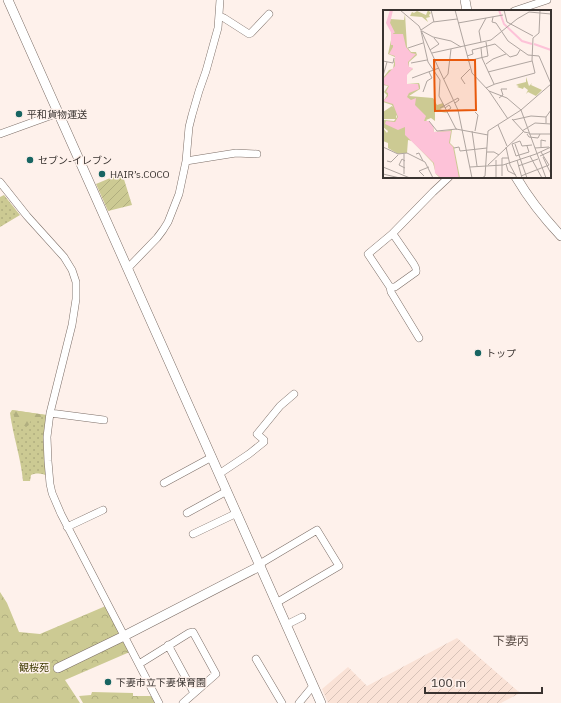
<svg xmlns="http://www.w3.org/2000/svg" width="561" height="703" font-family="'IBM Plex Sans','Noto Sans JP',sans-serif">
<defs>
<pattern id="industrial-furrows" width="10" height="10" patternUnits="userSpaceOnUse"><rect width="10" height="10" fill="#fae2d6"/><path d="M-1 1l2-2M0 10L10 0M9 11l2-2" fill="none" stroke="#d7c2b8"/></pattern>
<pattern id="grass-dots" width="8" height="8" patternUnits="userSpaceOnUse"><rect width="8" height="8" fill="#ccca93"/><path d="M2 2h.1M6 6h.1" fill="none" stroke="#b0ae7f" stroke-width="1.8" stroke-linecap="round"/></pattern>
<pattern id="forest-firs" width="22" height="20" patternUnits="userSpaceOnUse"><rect width="22" height="20" fill="#ccca93"/><path d="M5 1l3.5 6h-7zM16 11l3.5 6h-7z" fill="#b0ae7f"/></pattern>
<pattern id="park-crowns" width="20" height="18" patternUnits="userSpaceOnUse"><rect width="20" height="18" fill="#ccca93"/><path d="M2 6a3 3 0 1 1 6 0M12 15a3 3 0 1 1 6 0" fill="none" stroke="#b0ae7f"/></pattern>
<pattern id="garden-furrows" width="10" height="10" patternUnits="userSpaceOnUse"><rect width="10" height="10" fill="#ccca93"/><path d="M-1 1l2-2M0 10L10 0M9 11l2-2" fill="none" stroke="#b0ae7f"/></pattern>
</defs>
<rect width="100%" height="100%" fill="#fef1eb"/>
<path fill="url(#industrial-furrows)" d="M457 638 520 693 501 703H328L322 689 348 667 367 686Z"/>
<path fill="url(#grass-dots)" d="M4 195 20 215 0 227V197Z
M12 410 47 415 44 441V455L47 476C41 473 37 473 31 475L30 481H23C21 458 13 436 10 413Z"/>
<path fill="url(#forest-firs)" d="M12 410 45 415 38 418 31 420 28 426H20L16 422Z"/>
<path fill="url(#park-crowns)" d="M0 592 7 603 19 632 40 634 108 605 132 651 65 680 80 703H0Z
M92 692 133 693V696H152L155 703H83L79 696 91 695Z"/>
<path fill="url(#garden-furrows)" d="M122 173 132 205 108 211 96 184Z"/>
<g fill="none" stroke-linecap="round" stroke-linejoin="round">
<defs>
<path id="minor" d="M514 11 547 0
M219 16 224 18 249 34 251 33 269 14
M0 134 58 113
M186 161 236 153 257 154
M0 182 27 216 64 257 72 270 76 282V299L72 325 50 413 47 437 48 461 50 484 52 493 61 514 159 703
M128 268 157 238 163 230 168 222 179 194 186 161 189 127 192 115 199 91 206 71 216 35 218 28 220 0
M390 287H395L416 272C417 268 415 266 413 263L393 234
M419 338 391 292 390 287 368 254 392 234 433 192 449 177
M50 413 104 420
M219 474 249 454 264 442V440L257 434 258 433 280 406 294 394
M164 483 212 457
M187 513 227 491
M67 527 103 510
M193 534 237 513
M260 566 263 562 317 530 339 566 276 603
M286 625 302 617
M168 645 194 693
M256 659 282 703
M139 664 189 633 193 632 216 674 183 703
M299 703 313 686"/>
<path id="tertiary" d="M8 0 321 703
M465 0 467 11
M516 177C529 199 544 218 561 236
M58 668 124 636 260 566"/>
</defs>
<use href="#minor" stroke="#7c6e67" stroke-width="8"/>
<use href="#tertiary" stroke="#7c6e67" stroke-width="10"/>
<use href="#minor" stroke="#fff" stroke-width="7"/>
<use href="#tertiary" stroke="#fff" stroke-width="9"/>
</g>
<g fill="#186562" stroke="#fef1eb" stroke-width="1.5">
<circle cx="19" cy="114" r="4"/>
<circle cx="30" cy="160" r="4"/>
<circle cx="102" cy="174" r="4"/>
<circle cx="478" cy="353" r="4"/>
<circle cx="108" cy="682" r="4"/>
</g>
<g text-anchor="middle" dominant-baseline="central" stroke-width="3" stroke-linejoin="round" paint-order="stroke">
<g font-size="10" fill="#393330" stroke="#fef1eb" text-anchor="start">
<text x="27" y="114">平和貨物運送</text>
<text x="38" y="160">セブン-イレブン</text>
<text x="110" y="174">HAIR’s.COCO</text>
<text x="486" y="353">トップ</text>
<text x="116" y="682">下妻市立下妻保育園</text>
</g>
<g font-size="10" fill="#3e3a00" stroke="#fef1eb">
<text x="34" y="667">観桜苑</text>
</g>
<g font-size="12" fill="#5c4f48" stroke="#fef1eb">
<text x="511" y="640">下妻丙</text>
</g>
</g>
<g transform="translate(383 10)">
<rect width="168" height="168" fill="#fef1eb"/>
<path d="M45 0 48 3 46 5 47 7 43 8 45 12 39 7 27 6 29 2 31 3 34 1 43 5ZM143 67 146 76 149 73 148 75 159 80 153 86 145 82 143 84 145 80 141 77 140 79 134 77 136 76 133 75 135 74 143 72Z" fill="#ccca93"/>
<path d="M22 4 24 37 28 42H33L34 45 26 52V57L30 59 24 64V74L36 73 37 76V79L26 86 50 88 54 95 60 93 62 97 57 99 65 103 52 101V111L48 108 43 110 50 116 51 122 69 120 67 133 71 137 77 168H57L53 164 50 153 29 131 25 130 24 143 15 144 5 138V133L0 131V118L4 123 5 121 0 117 1 110 11 111 14 107 9 95 0 92 4 85 1 82 5 76 0 75V68L6 60 10 59 12 47 5 44 10 21 6 12 7 9 21 10Z" fill="#ccca93"/>
<path d="M9 16a5 5 0 1 1 10 0a5 5 0 1 1-10 0ZM9 96 13 101V109H0V102Z" fill="#ccca93"/>
<path d="M10 24H20L23 37 28 43 33 44 25 52 26 57 30 58 24 65V74H35L36 79 26 83 24 87 28 90 33 88 32 95 43 106 41 111H46L50 116 51 122 68 121 66 133 70 137 76 168H58L52 163 51 153 22 125V117L15 120 2 114 3 111 12 112 15 107 10 94 0 91 5 86V83L3 82 6 76 0 74V69L12 56V46L6 44 10 37Z" fill="#fdc2d8"/>
<path fill="none" stroke="#fdc2d8" stroke-width="2" d="M8 0 4 13 9 22V35M9 0 6 13 11 23M116 0 121 14 139 31 149 34M151 34 168 40"/>
<path fill="none" stroke="#afa5a0" stroke-width="1" d="M17 0 36 16 75 100 89 168M48 0 51 12M72 0 89 63 106 81 124 88 138 100 105 121 102 166 99 168M121 0 124 12 150 26M110 7 109 12 113 13 125 31 145 45 156 46 168 74M75 13 120 5M38 20 50 12 74 9M38 21 45 52 57 70 56 86 73 119 105 125M39 21 50 27 68 31 78 37M98 32 96 21 103 8M25 38 40 33M98 38 99 48 111 74M47 40 56 34 51 28M49 43 108 30 134 9 146 2 168 4M84 46 90 44 89 40 112 34 127 47 134 45 137 40M0 51 10 53 11 48M85 51 105 46 103 32M28 53 44 50M103 54 110 49 123 44M105 62 149 51M0 66 4 52M29 68 56 58M61 69 65 64 68 39M82 74 78 68 87 59M103 78 112 74 152 63 149 50 150 28 156 23 157 1M106 81 125 109M40 82 44 71 49 68 46 62M116 88 120 85 118 79H124M57 98 75 88 76 90 72 93M62 98 66 95 68 98 64 101M129 109 141 122 146 123M130 110 148 106 163 107M46 111 54 121 74 119M163 113V107L168 100M115 115 124 136M89 121 94 156M92 121 95 105 92 102M139 121 152 113 168 114M144 124 146 127 155 128 157 124M146 124H168M132 134 144 168M144 136 146 142 133 146 129 134 137 131 139 136 149 135M0 137 15 144 24 143 42 152 50 168M123 137 127 155 134 168M158 137V130L163 131M71 138 76 137 77 141 104 138M152 138 166 137M104 142H111L116 145M21 144V164M33 144 36 143 40 151M153 144 168 137M147 146 159 168M157 146 168 141M160 147 168 164M113 150V168M134 150 139 168M4 151 8 152 15 145M123 154 125 161 133 165M105 155 140 122M135 156 155 149M0 157 27 168M87 157 120 155 153 144M22 158 16 155 19 149 22 151M0 164 17 168M41 166 36 161 46 157M119 166V148H125M138 166 166 155 158 142M163 168 138 100 168 74"/>
<path fill="#e8590c" fill-opacity="0.15" stroke="#e8590c" stroke-width="2" d="M51 50H92L93 100 52 101Z"/>
<rect width="168" height="168" fill="none" stroke="#393330" stroke-width="2"/>
</g>
<path d="M425 687v6h117v-6" fill="none" stroke="#393330" stroke-width="2"/>
<text x="431" y="687" font-size="12" fill="#393330" stroke="#fef1eb" stroke-width="3" paint-order="stroke">100 m</text>
</svg>
